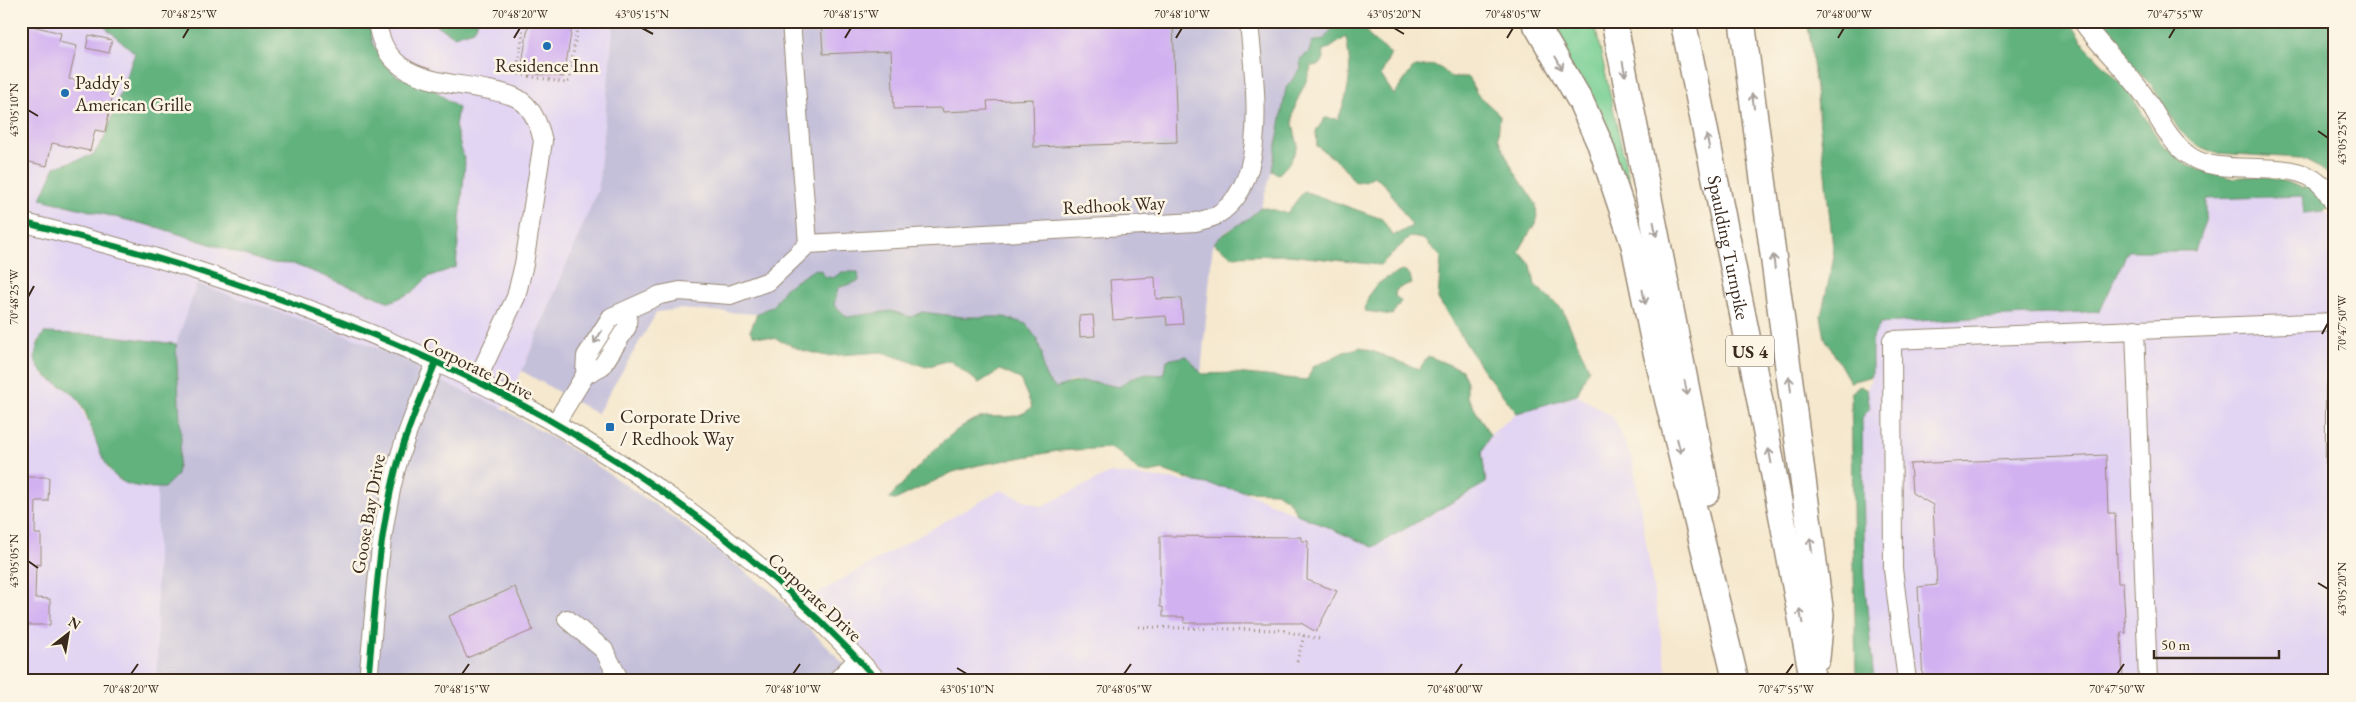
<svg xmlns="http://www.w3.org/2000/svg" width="2356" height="702" font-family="'EB Garamond',serif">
<rect width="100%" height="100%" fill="#fcf5e5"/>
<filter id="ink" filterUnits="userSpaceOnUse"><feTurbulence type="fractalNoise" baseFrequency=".02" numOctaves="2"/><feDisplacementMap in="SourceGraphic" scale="10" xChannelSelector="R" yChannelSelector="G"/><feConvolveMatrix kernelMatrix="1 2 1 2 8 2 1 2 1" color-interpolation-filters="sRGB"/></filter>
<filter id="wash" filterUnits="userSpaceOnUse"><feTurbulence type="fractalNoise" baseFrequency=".0096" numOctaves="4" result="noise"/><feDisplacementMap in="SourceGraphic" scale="20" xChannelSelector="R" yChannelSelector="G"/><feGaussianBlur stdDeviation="1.12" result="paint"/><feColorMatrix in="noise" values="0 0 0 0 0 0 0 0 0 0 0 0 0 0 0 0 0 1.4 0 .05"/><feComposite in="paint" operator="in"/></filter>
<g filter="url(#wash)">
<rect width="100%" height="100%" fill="#f5e8ce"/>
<path fill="#e2d4f3" d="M21 21H614L598 189 522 371 502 408 449 385 413 364 197 285 176 344 105 335 44 334 38 341 35 361 43 375 56 381 77 398 108 469 120 481 144 487 157 488V681H21Z
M2303 196 2304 214 2323 212 2335 217V681H1874L1865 586 1862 418 1870 408 1867 390 1872 376V338L1881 323 2100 311 2128 251H2195L2206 218 2205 199Z
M1577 395 1614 418 1633 461 1668 681H892L814 595 1001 490 1041 507 1110 473 1196 482 1242 491 1373 547 1486 483 1482 451 1490 435 1517 413Z"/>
<path fill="#c5c0da" d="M614 21H1339L1340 23 1324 39H1318L1309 52 1300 59 1301 68 1286 88 1272 171 1261 207 1250 220 1228 230 1213 243 1201 374 1129 379 1119 387 1092 382 1072 381 1056 389 1048 382 1043 370 1042 354 962 317 922 312 911 317 891 311 847 317 834 305 838 288 845 287 834 278 824 276 785 288 773 306 757 314 680 309 657 312 597 414 522 371 598 189Z
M197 284 359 340 413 364 449 385 502 408 581 455 673 517 776 595 861 681H157V488H164L177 390 176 344Z"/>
<path fill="#78cf94" stroke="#5a7c59" d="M1541 21H1594L1633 199 1627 202Z"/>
<path fill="#62b27e" stroke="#4e6e4e" d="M98 21H369L373 44 384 63 397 76 433 89 458 108 455 126 465 163 456 267 428 277 413 292 390 302 293 264 269 263 160 228 41 199 55 167 93 155 104 139 135 53Z
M430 21H478L474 30 454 36Z
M1339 21H1364L1362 25 1371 38 1391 54 1381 75 1394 95 1413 68C1429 64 1439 63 1450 77H1468L1477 94 1500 115 1498 138 1512 168 1536 204 1537 220 1519 251 1531 265 1535 285 1562 309 1589 368 1577 395 1517 413 1482 369 1438 299 1441 257 1423 239 1410 237 1380 265 1288 255 1232 256 1213 243C1230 228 1246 223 1261 207L1287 213 1304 191 1382 219 1393 236 1412 226 1386 186 1374 176 1365 181 1355 182 1341 164 1317 146 1316 131 1325 118 1338 119C1351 87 1352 71 1346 37L1330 48 1323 50 1324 59 1320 65 1311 66C1308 83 1296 97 1293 115 1292 125 1296 136 1298 146L1290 162 1279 174 1272 171 1286 88 1301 68 1300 59 1309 52 1312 42 1324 39Z
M1807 21H2070L2086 47 2127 89 2161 143 2182 161 2200 170 2221 174 2230 178 2259 176 2287 182 2303 188 2309 186 2319 194 2328 207 2323 212 2304 214 2302 196 2206 199V218L2195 251H2128L2100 311 1881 323 1872 338V376L1850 382 1825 338 1821 316 1834 257 1811 44Z
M2094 21H2335V180L2320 168 2300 158 2215 153 2196 145 2179 130 2152 86 2129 63Z
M815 269 822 271 824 276 833 278 842 272H858L859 281 838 288 834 305 847 317 891 311 911 317 922 312 962 317H1004L1026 324 1037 339 1042 354 1043 370 1048 381 1056 388C1081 378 1094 382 1119 387 1135 374 1142 373 1163 375L1167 360 1187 356 1202 374 1235 373 1307 380 1313 367 1344 352 1361 347 1419 369 1428 356 1462 370 1467 382V396L1490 435 1482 452 1486 483 1373 547 1297 514 1289 501 1276 492 1242 491 1196 482 1163 470 1149 473 1138 471 1121 454 1109 448 1058 451 979 465 953 472 895 500 889 498C909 478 949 429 974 420 994 411 1012 425 1032 407L1020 379 1000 370 979 383 949 360 926 367 882 352 826 356 801 350 777 339 753 335 750 331 757 314 773 306 785 288Z
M1404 270 1410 275 1412 284H1408L1396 290 1395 296 1401 301 1392 315 1365 311C1367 285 1384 279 1404 270Z
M44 333 105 335 176 344 181 440 177 475 164 488C151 488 131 488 120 480 97 464 94 422 78 399 66 384 42 381 36 362 33 353 39 340 44 333Z
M1860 386 1867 390 1870 408 1862 418 1865 586 1874 681H1856L1851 393Z"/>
<g id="blocks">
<path fill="#d2b1f1" d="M529 21H573L564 77 527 73V71L521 70Z
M821 21H1173L1177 142 1034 147 1033 99 987 101 988 110 943 112 942 108 894 109 891 51 823 54Z
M24 24 61 33 59 42 77 46 69 79 105 87 104 92 113 94 105 132 95 130 90 151 52 143 47 166 21 160V35Z
M89 35 112 40 109 53 86 48Z
M1155 277 1156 299 1181 298 1183 324 1167 325 1166 316 1113 320 1110 280Z
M1093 315 1095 336 1080 337 1079 316Z
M2106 455 2108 513H2115L2118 583H2123L2126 633 2121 632 2123 681H1923L1918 587 1937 585 1933 505 1912 493 1910 464Z
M21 477H49L48 501H36L35 534H41V565L36 564 35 598 50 599V625H21Z
M1160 536 1301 537V541H1308L1307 580 1337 591 1316 632 1301 623H1184V617H1163V607H1160Z
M515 587 533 630 467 658 449 616Z"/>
</g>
</g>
<g filter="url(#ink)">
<use href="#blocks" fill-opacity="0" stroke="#988976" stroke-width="1"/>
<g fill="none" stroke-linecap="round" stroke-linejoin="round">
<defs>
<path id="minor" d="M377 21C384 83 441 80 489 90 503 93 517 95 527 106 536 116 540 128 543 141L524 264 516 297 476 382
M791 21 808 244
M2082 21C2100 47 2125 68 2143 94 2159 117 2167 141 2191 157 2223 178 2290 156 2320 184 2326 189 2331 198 2335 206
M21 222C77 236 134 250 189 268 272 295 355 325 434 361 597 435 759 548 878 681
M2135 329 2148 681
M585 375 602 366 627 327 628 310
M2335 387V462
M555 424 585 375 586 356 611 317 660 295 680 291 730 295 769 281 808 244 1196 222C1202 220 1209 219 1215 216 1273 185 1253 75 1249 21
M567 619 604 650 620 681
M368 681C375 610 378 538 396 469 406 432 421 397 436 362
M836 681 858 659
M1907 681 1893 569 1892 340 2335 322"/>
<g id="highway">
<path d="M1534 21 1581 102 1600 144 1634 245 1655 348 1736 681"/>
<path d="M1614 21 1707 492"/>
<path id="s1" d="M1683 21 1755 375 1813 681"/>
<path d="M1742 21 1821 615 1817 658"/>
</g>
</defs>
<use href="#minor" stroke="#988976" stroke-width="20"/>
<use href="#highway" stroke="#988976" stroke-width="28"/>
<path stroke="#988976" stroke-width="3" stroke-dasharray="1 4" stroke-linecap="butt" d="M525 21 517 69 518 74 566 83 569 81 578 21
M1139 627 1279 630 1320 639
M1297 661 1304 636"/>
<use href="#minor" stroke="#fff" stroke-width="18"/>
<use href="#highway" stroke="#fff" stroke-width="25"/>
<defs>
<path id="cycleway" d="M21 222C77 236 134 250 189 268 272 295 355 325 434 361 597 435 759 548 878 681
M368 681C375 610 378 538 396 469 406 432 421 397 436 362"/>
</defs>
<use href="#cycleway" stroke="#fcf5e5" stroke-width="9"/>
<use href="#cycleway" stroke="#00873e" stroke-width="6"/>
</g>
<defs><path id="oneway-shaft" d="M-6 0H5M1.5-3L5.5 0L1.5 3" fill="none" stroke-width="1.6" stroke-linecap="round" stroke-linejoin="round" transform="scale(1.25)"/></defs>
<g stroke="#a79f9a">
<use href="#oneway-shaft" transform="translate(1559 63) rotate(61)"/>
<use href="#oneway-shaft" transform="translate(1624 69) rotate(79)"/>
<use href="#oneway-shaft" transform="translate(1753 101) rotate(-98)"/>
<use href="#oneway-shaft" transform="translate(1708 142) rotate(-101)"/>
<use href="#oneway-shaft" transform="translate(1655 229) rotate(79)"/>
<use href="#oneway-shaft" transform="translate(1774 262) rotate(-97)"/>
<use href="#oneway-shaft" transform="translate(1644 297) rotate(78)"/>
<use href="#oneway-shaft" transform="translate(598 337) rotate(122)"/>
<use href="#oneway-shaft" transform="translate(1790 384) rotate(-97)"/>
<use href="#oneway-shaft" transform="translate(1686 388) rotate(79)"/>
<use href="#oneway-shaft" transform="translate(1679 446) rotate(76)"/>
<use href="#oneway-shaft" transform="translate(1770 456) rotate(-101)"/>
<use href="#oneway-shaft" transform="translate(1811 545) rotate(-98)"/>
<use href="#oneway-shaft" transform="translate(1801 616) rotate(-101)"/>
</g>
</g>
<path fill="none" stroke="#3b2a1e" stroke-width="2" d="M642 28 653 34M1394 28 1404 34M183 38 189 28M514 38 520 28M845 38 851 28M1176 38 1182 28M1507 38 1513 28M1838 38 1844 28M2169 38 2175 28M28 110 38 116M2318 131 2328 138M28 297 34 286M2322 334 2328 323M28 561 38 568M2318 583 2328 589M957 668 967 674M131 674 138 664M462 674 469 664M793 674 800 664M1124 674 1131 664M1455 674 1462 664M1786 674 1793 664M2117 674 2124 664"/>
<g fill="#1f6fb2" stroke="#fcf5e5" stroke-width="2">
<circle cx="547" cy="46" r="5"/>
<circle cx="65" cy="93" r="5"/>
<rect x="605" y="422" width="10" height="10" rx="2.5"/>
</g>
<g text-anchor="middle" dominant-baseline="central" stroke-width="5" stroke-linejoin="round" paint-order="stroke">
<rect fill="#fcf5e5" stroke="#75675a" stroke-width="1" x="1726" y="335.5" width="48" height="31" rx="4"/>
<g font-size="18" font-weight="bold" fill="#3b2a1e">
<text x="1750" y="351">US 4</text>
</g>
<g font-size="19" fill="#3b2a1e" stroke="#fcf5e5" text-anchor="start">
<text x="547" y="65" text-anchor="middle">Residence Inn</text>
<text x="75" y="82">Paddy's<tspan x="75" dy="22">American Grille</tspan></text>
<text x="620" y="416">Corporate Drive<tspan x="620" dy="22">/ Redhook Way</tspan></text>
</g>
<g font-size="19" fill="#3b2a1e" stroke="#fcf5e5">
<text transform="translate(1114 205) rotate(-3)">Redhook Way</text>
<text stroke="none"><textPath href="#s1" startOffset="231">Spaulding Turnpike</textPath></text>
<text transform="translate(478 368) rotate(26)">Corporate Drive</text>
<text transform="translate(368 514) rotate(-80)">Goose Bay Drive</text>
<text transform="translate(815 597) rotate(43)">Corporate Drive</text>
</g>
</g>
<rect width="2356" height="702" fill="none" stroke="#fcf5e5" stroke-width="55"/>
<g transform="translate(68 634) rotate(31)" stroke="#fcf5e5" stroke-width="4" paint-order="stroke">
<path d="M0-4L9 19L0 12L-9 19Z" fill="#3b2a1e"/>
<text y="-8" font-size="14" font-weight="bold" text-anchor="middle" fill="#3b2a1e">N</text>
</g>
<path d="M2154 650v8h125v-8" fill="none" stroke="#3b2a1e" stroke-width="2.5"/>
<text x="2161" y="650" font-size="15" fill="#3b2a1e" stroke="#fcf5e5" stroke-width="4" paint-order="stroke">50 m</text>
<rect x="28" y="28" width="2300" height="646" fill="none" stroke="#3b2a1e" stroke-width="2"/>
<g font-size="12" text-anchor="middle" fill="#3b2a1e">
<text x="189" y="18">70°48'25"W</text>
<text x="520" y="18">70°48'20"W</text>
<text x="642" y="18">43°05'15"N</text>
<text x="851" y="18">70°48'15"W</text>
<text x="1182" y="18">70°48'10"W</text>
<text x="1394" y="18">43°05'20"N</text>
<text x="1513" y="18">70°48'05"W</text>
<text x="1844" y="18">70°48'00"W</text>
<text x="2175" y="18">70°47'55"W</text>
<text transform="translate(14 110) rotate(-90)" y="4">43°05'10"N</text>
<text transform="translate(2342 138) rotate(-90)" y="4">43°05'25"N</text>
<text transform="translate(14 297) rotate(-90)" y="4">70°48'25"W</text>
<text transform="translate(2342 323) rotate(-90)" y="4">70°47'50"W</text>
<text transform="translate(14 561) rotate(-90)" y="4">43°05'05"N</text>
<text transform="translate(2342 589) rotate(-90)" y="4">43°05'20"N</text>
<text x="131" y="693">70°48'20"W</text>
<text x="462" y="693">70°48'15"W</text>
<text x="793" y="693">70°48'10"W</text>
<text x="967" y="693">43°05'10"N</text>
<text x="1124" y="693">70°48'05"W</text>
<text x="1455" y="693">70°48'00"W</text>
<text x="1786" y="693">70°47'55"W</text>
<text x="2117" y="693">70°47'50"W</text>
</g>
</svg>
